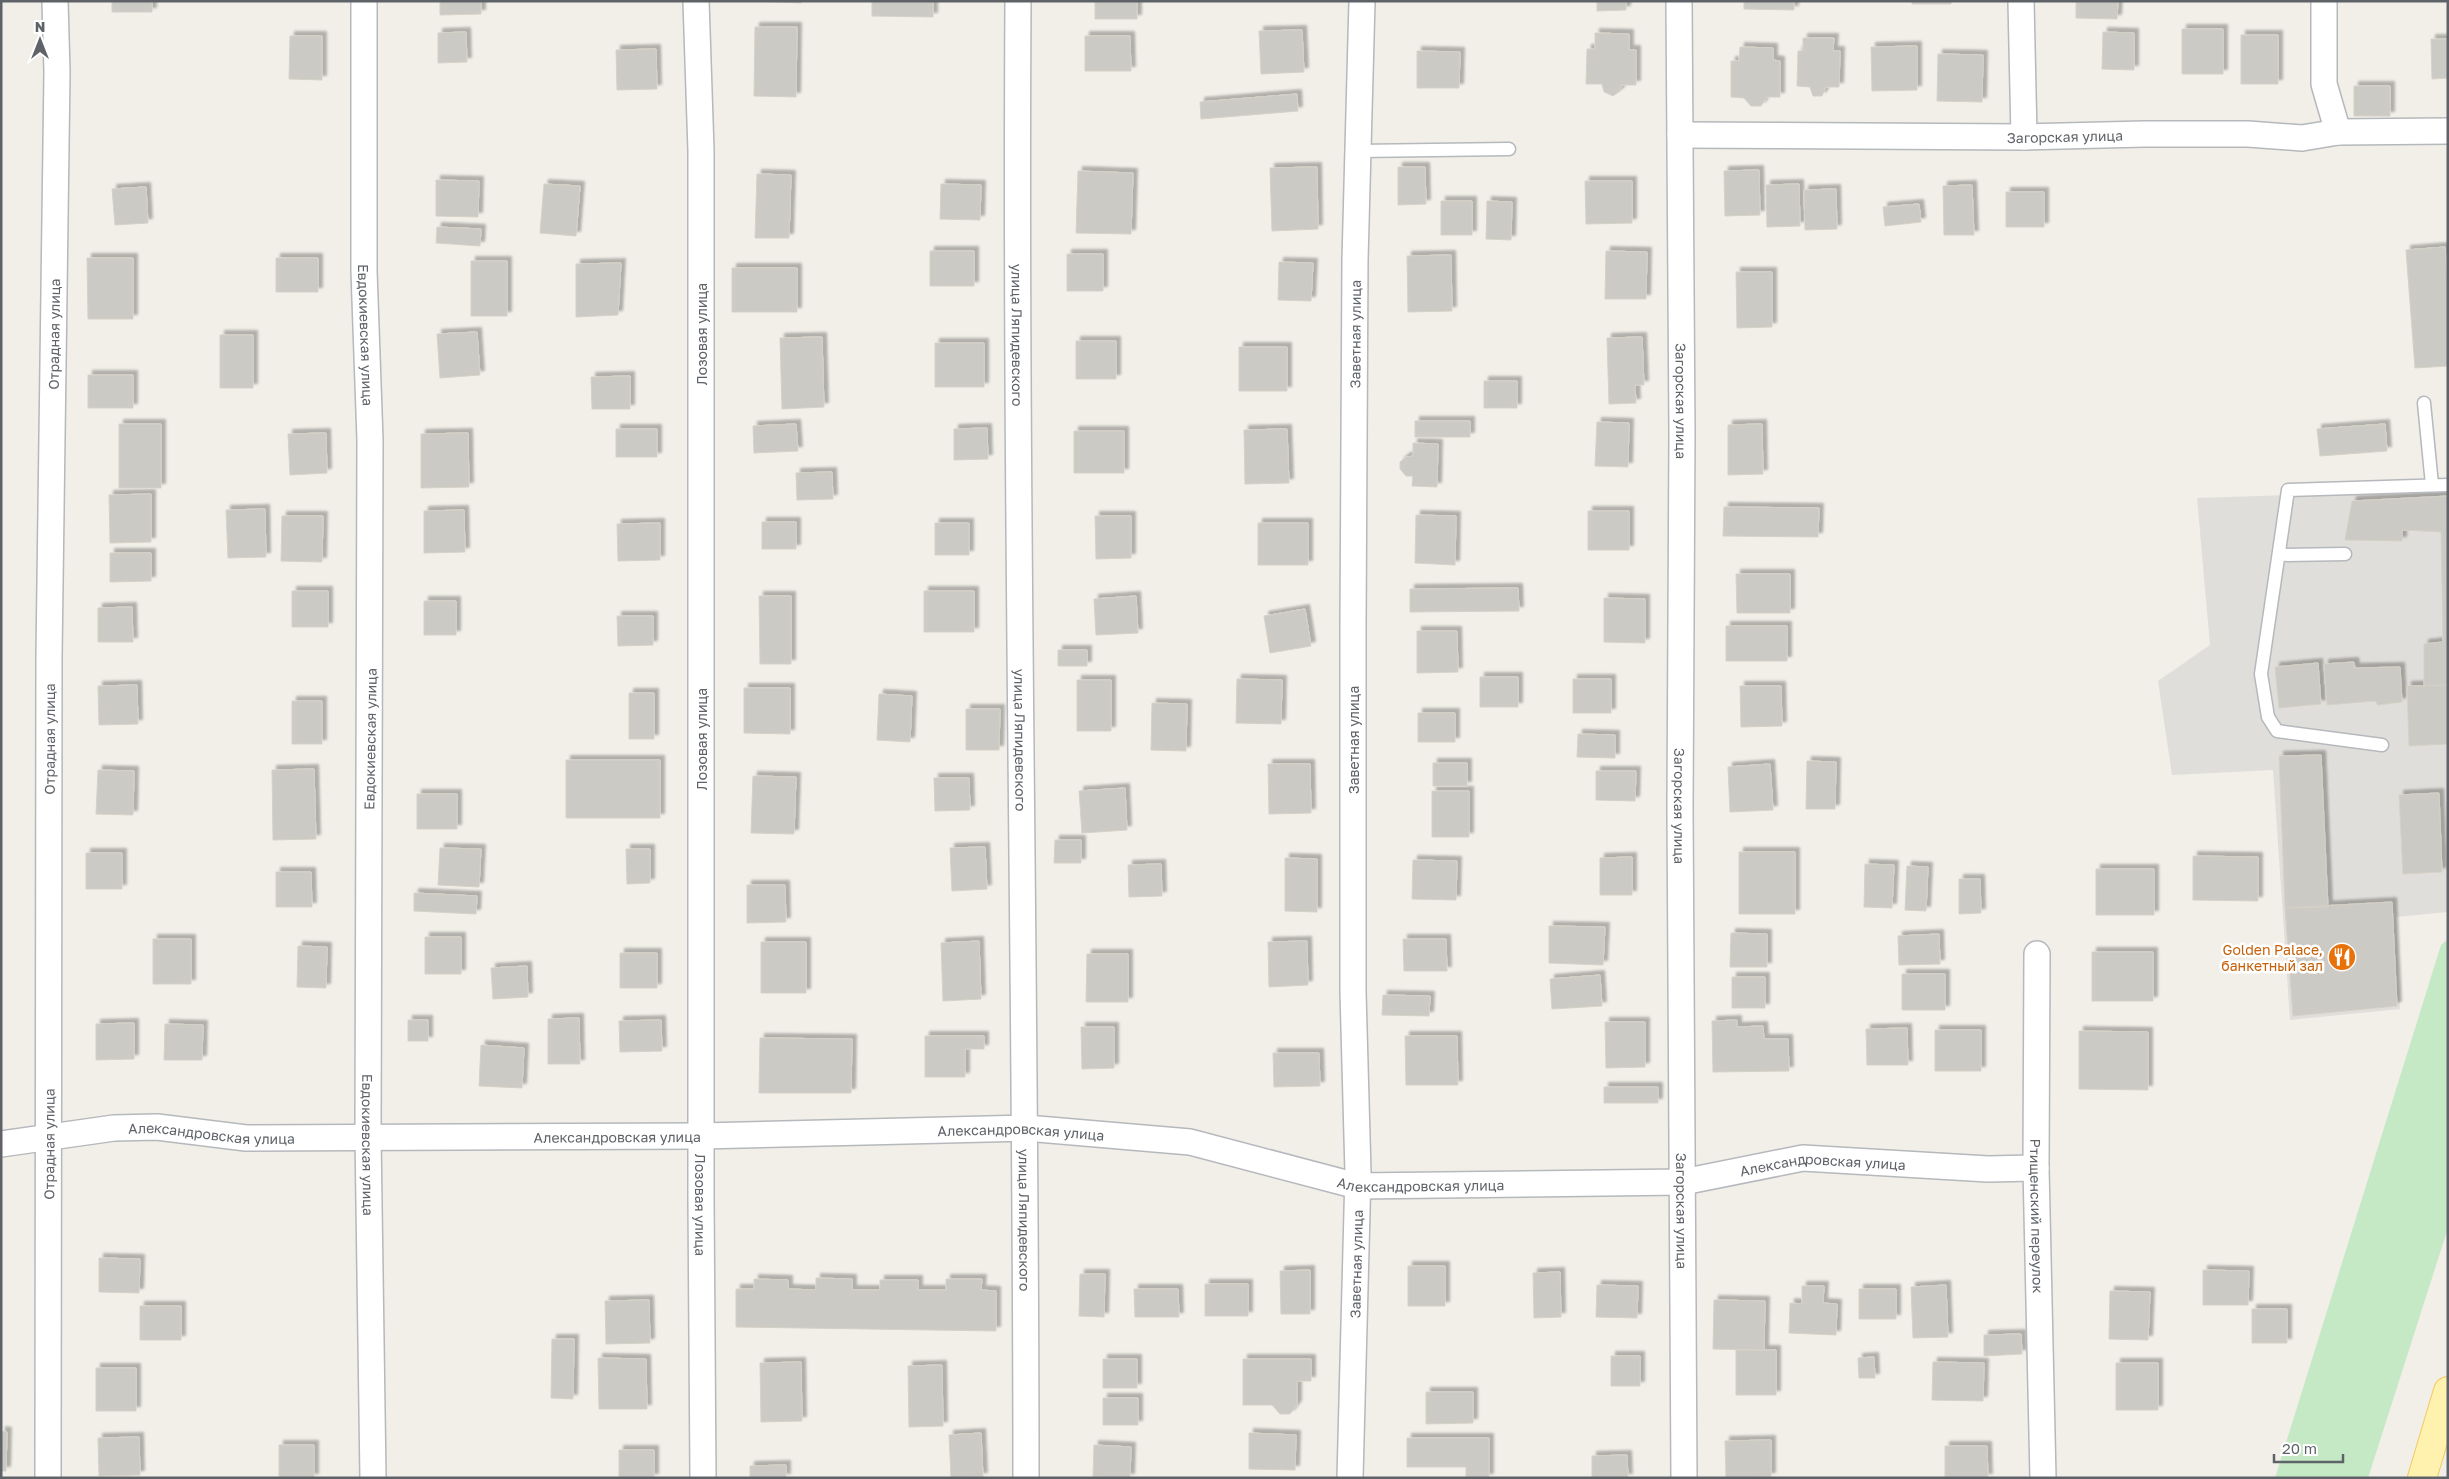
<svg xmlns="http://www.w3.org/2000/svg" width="2449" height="1479" font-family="'Golos Text',sans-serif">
<defs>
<filter id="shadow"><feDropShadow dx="4.5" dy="-4.5" stdDeviation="1" flood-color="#0004"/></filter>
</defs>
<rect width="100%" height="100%" fill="#f1efe8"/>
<path fill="#e0deda" d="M2448 490V912L2396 917 2400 1009 2290 1020 2273 770 2172 775 2158 681 2210 645 2197 498Z"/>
<path fill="#c5e8c5" d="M2448 939V1228L2368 1478H2275L2441 945Z"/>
<path fill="#cccac5" stroke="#d6d1c6" filter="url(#shadow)" d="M112 1H152V12H112Z
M440 1H481V14L440 15Z
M755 1H801V3Z
M872 1H933V17L872 16Z
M1095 1H1137V19H1095Z
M1597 1H1626V10L1597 11Z
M1744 1H1794V10L1744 9Z
M1912 1H1951V4H1912Z
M2076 1H2118L2117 19 2076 18Z
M755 27H797L796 97 754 96Z
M2182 29H2223V74H2182Z
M1302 30 1304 72 1261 74 1259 31Z
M466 32 467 62 438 63V33Z
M2103 32 2134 33V70L2102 69Z
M1595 33 1629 34V50H1636V85H1621L1620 91 1613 96 1604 92 1602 84H1586L1587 49H1595Z
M2241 35H2278V84H2241Z
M290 36H322V80L289 79Z
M1085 36H1130L1131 71H1085Z
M1803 38H1834L1833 51H1840L1839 87H1826L1822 96H1813L1810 87 1797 86 1798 51H1803Z
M2431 39H2448V78L2432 79Z
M1917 46V90L1872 91 1871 47Z
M1740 47 1773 48V60L1780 61V97H1767L1761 106H1751L1744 98 1731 97V61H1739Z
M656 49 657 89 617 90 616 50Z
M1417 51 1460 52 1459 88H1417Z
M1938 54 1983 55 1982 102 1937 101Z
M2354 86H2390V116H2354Z
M1297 94 1298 111 1201 119 1200 102Z
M1317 167 1318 229 1272 231 1270 168Z
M1398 167H1425L1426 204 1398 205Z
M1759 170 1760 215 1725 216 1724 171Z
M1078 171 1133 173 1131 234 1076 233Z
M757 174 791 175 789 238H755Z
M436 180 479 181 478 217 436 216Z
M1585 181H1632V223L1586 224Z
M544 184 580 186 576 236 540 233Z
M941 184 981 185 980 220 940 219Z
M1799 184 1800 226 1767 227 1766 185Z
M1972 185 1974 235H1944L1943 186Z
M146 187 148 223 115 225 112 189Z
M1836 189 1837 229 1805 230 1804 190Z
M2006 192H2044V227H2006Z
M1441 201H1472V235H1441Z
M1487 201 1512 202 1511 240 1486 239Z
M1919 204 1921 222 1885 226 1883 207Z
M437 227 481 229 480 246 436 243Z
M2445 247 2448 289V366L2415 368 2406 250Z
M930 251H974V286H930Z
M1606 251 1647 252 1646 299H1605Z
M1067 254H1103V291H1067Z
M1451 255 1452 311 1408 312 1407 256Z
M87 258H133V319H88Z
M276 258H318V292H276Z
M471 261H507V316H471Z
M1279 262 1313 263 1311 301 1278 300Z
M621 263 618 315 576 317V264Z
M732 268H797V312H732Z
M1736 272H1772V327L1737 328Z
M477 332 480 375 440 378 437 334Z
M220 335H253V388H220Z
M822 337 824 407 782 409 780 338Z
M1642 337 1644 385H1635L1636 403 1609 404 1607 338Z
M1076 341H1116V379H1076Z
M935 343H984V387H935Z
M1239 347H1287V391H1239Z
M88 375H133V408H88Z
M630 376V409H592L591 377Z
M1484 381H1517V408H1484Z
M1415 421H1470V437H1415Z
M1597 422 1629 423 1628 467 1595 466Z
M119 424H161V488H119Z
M796 424 798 451 754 453 753 426Z
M1762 424 1763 474 1728 475V425Z
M2385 424 2387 451 2320 456 2317 429Z
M987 428 988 459 954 460V429Z
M616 429H657V457H616Z
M1287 429 1289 483 1245 484 1244 430Z
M1074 431H1124V473H1074Z
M326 433 327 473 290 475 288 434Z
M468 433 469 487 421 488V434Z
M1413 443 1438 444 1437 487 1412 486 1413 476H1406L1400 469V462L1406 457 1413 456Z
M832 472 833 499 797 500 796 473Z
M151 494V542L110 543 109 495Z
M2448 496V685L2424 686V644L2443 642 2441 532 2402 530V541L2345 540 2352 501Z
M1724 507 1819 508 1818 537 1723 536Z
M265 509 266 557 228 558 226 510Z
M464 510 465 552 424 553V511Z
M1588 511H1629V550H1588Z
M1416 515 1456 516 1455 565 1415 563Z
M282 516H323L322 562 281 561Z
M1095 516H1131V558L1096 559Z
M762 522H796V549H762Z
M660 523V560L618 561 617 524Z
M935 523H969V555H935Z
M1258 523H1308V565H1258Z
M110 553H151V581L110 582Z
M1736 574H1790V613H1737Z
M1518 588 1519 611 1410 612V589Z
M292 591H328V627H292Z
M924 591H974V632H924Z
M759 596H791V664H760Z
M1136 596 1138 633 1096 635 1094 599Z
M1604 598 1645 599V643L1604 642Z
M424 601H456V635H424Z
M132 607 133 642H98V608Z
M1305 609 1311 646 1270 653 1264 616Z
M617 616H653V645L618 646Z
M1726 626H1787V661H1726Z
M1417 631H1457L1458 672 1417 673Z
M1058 650H1087V666H1058Z
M2354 662 2355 668 2400 667 2402 702 2378 705 2375 701 2327 705 2324 664Z
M2318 663 2321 704 2279 708 2275 667Z
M1480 677H1518V707H1480Z
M1237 679 1282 680 1281 724 1236 723Z
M1573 679H1611V713H1573Z
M1077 680H1111V731H1077Z
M137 685 138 724 99 725 98 686Z
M2448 685V744L2409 746 2407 686Z
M1740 686H1781L1782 726 1741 727Z
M744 688H790V734L744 733Z
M629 693H654V739H629Z
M879 694 912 696 910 742 877 740Z
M292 701H322V744H292Z
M1152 703 1187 704 1186 751 1151 750Z
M966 709H1000L999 750H966Z
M1418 713H1455V742H1418Z
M1578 734 1615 735V758L1577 757Z
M2321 755 2328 907 2285 908 2279 756Z
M566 760H660V818H566Z
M1807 761 1836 762 1835 809H1806Z
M1433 763H1467V786H1433Z
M1268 764H1310L1311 813 1269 814Z
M1770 764 1773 810 1730 812 1728 767Z
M314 769 316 839 273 840 272 770Z
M98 770 134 771 133 815 96 814Z
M1596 771H1636L1635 801 1596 800Z
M753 776 796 777 794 834 751 833Z
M934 778H969L970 810 935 811Z
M1125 788 1127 830 1082 833 1079 791Z
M1432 791H1469V837H1432Z
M2439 793 2442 872 2403 874 2399 795Z
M417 794H457V829H417Z
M1055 840H1081V863H1054Z
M985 847 987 889 952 891 950 848Z
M440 848 481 849 479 887 438 885Z
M626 849H650V883L627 884Z
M1739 852H1795V914H1739Z
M86 853H122V889H86Z
M2193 856 2258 857V901L2193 900Z
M1632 857V895H1600V858Z
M1285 858 1317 859V912L1285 911Z
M1413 860 1457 861 1456 900 1412 899Z
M1161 864 1162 896 1129 897 1128 865Z
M1865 864 1894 865 1892 908 1864 907Z
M1907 866 1928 867 1926 911 1905 910Z
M2096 869H2154V915H2096Z
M276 872H311L312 907H276Z
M1959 879H1980L1981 913 1959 914Z
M747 885H785L786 922 747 923Z
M414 893 477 896 476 914 414 911Z
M2392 902 2397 1006 2293 1016 2285 908Z
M1549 926 1605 927 1603 965 1549 963Z
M1731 933 1767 934V967H1730Z
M1939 934 1940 964 1899 965 1898 936Z
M425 937H461V974H425Z
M153 939H191V984H153Z
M1403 939H1446L1447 971H1404Z
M979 941 981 999 943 1001 941 943Z
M1307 941 1308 985 1269 987 1268 942Z
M761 942H806V993H761Z
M298 946 327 947 326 988 297 987Z
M2092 952H2153V1001H2092Z
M620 953H657V988H620Z
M1087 954H1128V1002H1086Z
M527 966 528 997 493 999 491 968Z
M1902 974H1945V1010H1902Z
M1600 975 1602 1006 1552 1009 1550 979Z
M1732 977H1765V1008H1732Z
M1383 995 1430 996 1429 1016 1382 1015Z
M579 1018 580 1064H548V1019Z
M408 1020H428V1041H408Z
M661 1020 662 1051 620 1052 619 1021Z
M1737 1020V1027L1763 1026 1764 1039H1788L1789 1071 1713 1072 1712 1021Z
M1605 1022H1645V1067L1606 1068Z
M134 1023V1059L96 1060V1024Z
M165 1024 203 1025 202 1060H164Z
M1081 1027H1114V1068L1082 1069Z
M1907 1028 1908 1065H1867L1866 1029Z
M1935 1030H1981V1071H1935Z
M2079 1031 2148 1032V1090L2079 1089Z
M925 1036H984V1049H965V1077H925Z
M1405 1036H1457L1458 1085H1406Z
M760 1038 852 1039 851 1093H759Z
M481 1045 524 1048 522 1088 479 1086Z
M1273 1053H1319L1320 1086 1274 1087Z
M1604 1087H1658V1103H1604Z
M99 1258 140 1259 139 1293 99 1292Z
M1408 1266H1445V1306H1408Z
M1310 1270V1314H1281L1280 1271Z
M2203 1270 2249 1271 2248 1305H2203Z
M1560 1272 1561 1317 1534 1318 1533 1273Z
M1080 1274H1105L1104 1317 1079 1316Z
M816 1278 852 1279V1290H880V1280H918V1290H946V1279H982L981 1290 996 1291V1331L736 1327V1289H754V1279L788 1280V1289L816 1290Z
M1205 1284H1248V1316H1205Z
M1597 1285 1638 1286 1637 1318 1596 1317Z
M1946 1285 1948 1337 1913 1338 1911 1287Z
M1802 1286H1824L1823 1303 1837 1304 1836 1335 1789 1333 1790 1303 1802 1304Z
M1134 1289H1178L1179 1317H1135Z
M1859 1289H1896V1319H1859Z
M2110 1291 2150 1292 2148 1340 2109 1339Z
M649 1300 650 1343 606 1344 605 1301Z
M1714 1300 1765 1301 1764 1350 1713 1349Z
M140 1306H181V1340H140Z
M2252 1309H2287V1343H2252Z
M2021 1334 2022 1354 1984 1356V1335Z
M552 1339H574L573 1399 551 1398Z
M1736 1350H1776V1395H1736Z
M1611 1356H1640V1386H1611Z
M1874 1357 1875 1378H1859L1858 1358Z
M598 1358 646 1359 647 1409H599Z
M1103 1359H1137V1388H1103Z
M1243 1359H1311V1381H1297V1405L1290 1414H1280L1272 1405H1243Z
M801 1362 802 1421 761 1422 760 1363Z
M1933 1362 1984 1363 1983 1401 1932 1400Z
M2116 1363H2158V1410H2116Z
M942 1365 943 1426 909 1427 908 1366Z
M96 1368H136V1411H96Z
M1426 1392H1473V1423L1426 1424Z
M1103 1398H1138V1425H1103Z
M1 1431 7 1432 6 1471H1Z
M981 1433 983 1477 951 1478 949 1435Z
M1249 1433 1296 1435 1295 1470 1249 1469Z
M139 1437 140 1475 99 1476 98 1438Z
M1407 1438H1489V1478H1466V1467H1407Z
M1771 1440V1477L1726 1478 1725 1441Z
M279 1445H314V1478H279Z
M1094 1445 1131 1447 1130 1478 1093 1477Z
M1945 1446H1987L1988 1478H1945Z
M619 1450H654V1478H619Z
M1627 1455 1628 1478H1592V1456Z
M786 1465V1478H750V1466Z"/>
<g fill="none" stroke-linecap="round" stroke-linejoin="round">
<defs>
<path id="lane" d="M1358 151 1509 149
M2424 403 2432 485
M2279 555 2345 554
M2382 745 2277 731 2268 717 2261 674 2288 490 2448 485"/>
<g id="street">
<path id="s1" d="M364 1V271L370 440 368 1136 373 1478"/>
<path id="s2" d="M696 1 701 151V1200L703 1478"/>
<path id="s3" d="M1018 1C1015 493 1026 986 1026 1478"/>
<path id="s4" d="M1679 1 1682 433 1680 807 1684 1478"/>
<path d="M2021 1 2024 137"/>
<path d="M2324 1V84L2338 132"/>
<path id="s5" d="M1680 135 2024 137 2144 134H2248L2302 138 2338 132 2448 131"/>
<path id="s6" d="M2037 954 2036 1168 2043 1478"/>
<path id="s7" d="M1 1144 114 1128 157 1127 246 1138 701 1136 1026 1128 1190 1142 1357 1186 1683 1182 1803 1158 1988 1169 2036 1168"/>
<path id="s8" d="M48 1478 49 656 57 72 55 1"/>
<path id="s9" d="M1350 1478 1358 1173 1353 992V626L1355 260 1362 1"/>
</g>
<path id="primary" d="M2422 1478 2448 1391"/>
</defs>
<use href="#lane" stroke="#b5b8bc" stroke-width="15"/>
<use href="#street" stroke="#b5b8bc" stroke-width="28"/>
<use href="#primary" stroke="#f2c960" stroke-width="30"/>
<use href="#lane" stroke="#fff" stroke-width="12"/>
<use href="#street" stroke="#fff" stroke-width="25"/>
<use href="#primary" stroke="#fff2af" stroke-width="28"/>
</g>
<defs>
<symbol id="restaurant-disc" viewBox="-11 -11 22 22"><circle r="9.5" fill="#e8710a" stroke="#fff"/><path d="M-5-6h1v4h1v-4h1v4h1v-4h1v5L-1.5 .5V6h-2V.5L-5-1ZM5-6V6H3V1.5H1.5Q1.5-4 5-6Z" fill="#fff"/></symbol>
</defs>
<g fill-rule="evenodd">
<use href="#restaurant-disc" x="2326" y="941" width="32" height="32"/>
</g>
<g text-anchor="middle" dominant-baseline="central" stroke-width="5" stroke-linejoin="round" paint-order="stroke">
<g font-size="14" fill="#5f6368" stroke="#fff">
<text stroke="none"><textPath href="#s5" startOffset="385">Загорская улица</textPath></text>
<text stroke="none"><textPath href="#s8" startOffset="1144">Отрадная улица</textPath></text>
<text transform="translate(701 334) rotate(-90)">Лозовая улица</text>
<text stroke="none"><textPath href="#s1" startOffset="334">Евдокиевская улица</textPath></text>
<text stroke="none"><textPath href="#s3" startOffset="334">улица Ляпидевского</textPath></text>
<text stroke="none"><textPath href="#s9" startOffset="1144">Заветная улица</textPath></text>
<text stroke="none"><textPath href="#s4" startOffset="400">Загорская улица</textPath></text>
<text stroke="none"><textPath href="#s8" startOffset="739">Отрадная улица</textPath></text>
<text transform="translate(370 739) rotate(-89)">Евдокиевская улица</text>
<text transform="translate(701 739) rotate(-90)">Лозовая улица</text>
<text stroke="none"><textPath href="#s3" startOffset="739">улица Ляпидевского</textPath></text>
<text transform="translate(1353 740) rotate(-90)">Заветная улица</text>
<text stroke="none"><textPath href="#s4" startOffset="805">Загорская улица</textPath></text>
<text stroke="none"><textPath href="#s7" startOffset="212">Александровская улица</textPath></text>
<text stroke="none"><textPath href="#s7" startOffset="1022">Александровская улица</textPath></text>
<text stroke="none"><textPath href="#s7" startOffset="618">Александровская улица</textPath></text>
<text stroke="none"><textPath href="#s8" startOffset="334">Отрадная улица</textPath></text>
<text stroke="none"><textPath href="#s1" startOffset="1144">Евдокиевская улица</textPath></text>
<text stroke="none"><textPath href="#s7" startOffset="1832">Александровская улица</textPath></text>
<text stroke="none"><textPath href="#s7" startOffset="1428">Александровская улица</textPath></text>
<text stroke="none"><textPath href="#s2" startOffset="1204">Лозовая улица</textPath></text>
<text stroke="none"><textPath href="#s4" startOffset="1210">Загорская улица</textPath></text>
<text stroke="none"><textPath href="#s6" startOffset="262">Ртищенский переулок</textPath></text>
<text stroke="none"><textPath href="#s3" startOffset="1219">улица Ляпидевского</textPath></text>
<text stroke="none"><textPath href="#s9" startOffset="214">Заветная улица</textPath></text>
</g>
<g font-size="14" fill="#c56008" stroke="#fff" text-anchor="end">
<text x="2323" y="949">Golden Palace,<tspan x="2323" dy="16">банкетный зал</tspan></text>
</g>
</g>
<rect width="2449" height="1479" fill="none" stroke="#5f6368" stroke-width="5"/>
<g transform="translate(40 40)" stroke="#ffffff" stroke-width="4" paint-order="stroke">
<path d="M0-4L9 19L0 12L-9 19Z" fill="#5f6368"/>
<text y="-8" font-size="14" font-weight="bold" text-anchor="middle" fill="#5f6368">N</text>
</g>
<path d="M2274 1454v8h69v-8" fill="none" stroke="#5f6368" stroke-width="2.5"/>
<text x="2282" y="1454" font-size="15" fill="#5f6368" stroke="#ffffff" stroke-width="4" paint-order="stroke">20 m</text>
</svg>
